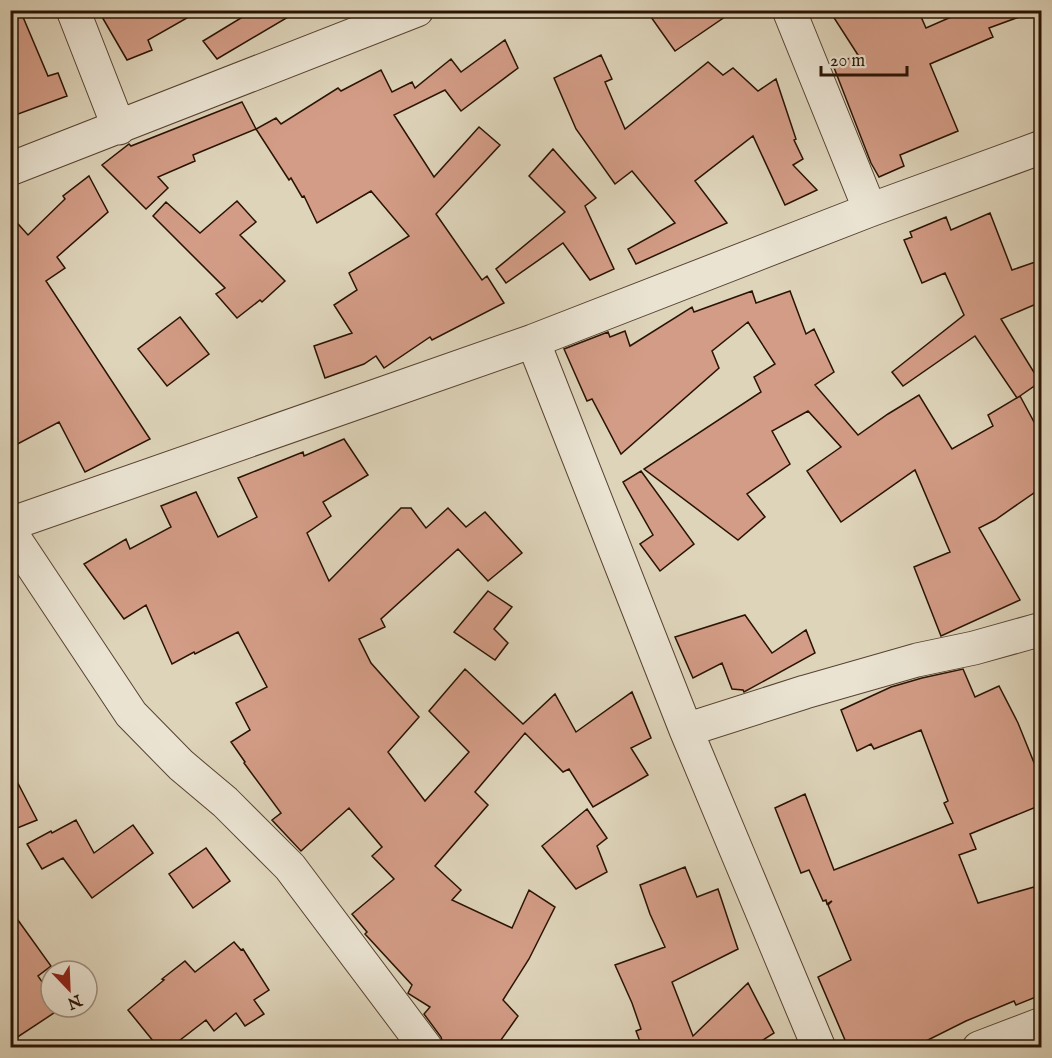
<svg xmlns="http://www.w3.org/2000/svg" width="1052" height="1058" font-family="'IM FELL English',serif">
<rect width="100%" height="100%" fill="#ded4ba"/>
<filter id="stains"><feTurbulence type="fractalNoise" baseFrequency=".00333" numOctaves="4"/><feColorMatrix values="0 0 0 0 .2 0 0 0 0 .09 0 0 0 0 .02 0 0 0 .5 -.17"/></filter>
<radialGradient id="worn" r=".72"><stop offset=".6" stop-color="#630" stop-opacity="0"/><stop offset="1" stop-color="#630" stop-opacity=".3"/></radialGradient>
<path fill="#d39c86" stroke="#291202" stroke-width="1.5" d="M10 10H20L48 76 58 73 67 96 10 117Z
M98 10H201L148 40 152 50 127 60Z
M254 10H300L217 59 203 41Z
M646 10H735L675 51Z
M829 10H918L926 28 967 10H1030V13L989 28 993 37 930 64 958 131 900 155 904 166 879 177 871 163 833 65 858 55Z
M505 40 518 68 461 111 445 90 394 115 434 177 479 127 500 145 436 214 482 280 487 276 504 303 432 340 430 337 384 368 376 356 364 364 325 378 314 346 352 333 334 305 357 290 349 273 409 236 371 191 317 223 304 196 302 197 291 178 289 180 256 129 276 118 281 124 338 88 341 91 381 70 392 92 412 82 415 88 451 59 461 72Z
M601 55 612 79 605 82 625 129 708 62 723 75 733 68 758 91 776 79 796 139 794 140 803 159 793 165 817 190 785 205 753 136 695 181 727 223 636 264 628 249 675 223 632 171 615 184 576 129 554 78Z
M242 102 256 129 193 155 195 161 158 177 168 188 146 209 102 165 129 144 131 146Z
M553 149 596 198 585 206 614 269 590 280 563 243 506 283 496 269 565 212 529 176Z
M89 176 108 212 57 257 65 268 46 281 150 439 85 472 59 422 10 448V215L28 235 65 199 63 196Z
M237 201 256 222 240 235 285 281 262 302 260 300 237 318 216 294 225 288 153 216 166 202 200 233Z
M990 213 1012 270 1041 260V302L1001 319 1040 382 1017 398 975 336 903 386 892 372 964 315 945 273 922 283 904 240 912 237 910 232 946 217 951 230Z
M752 291 756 303 790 291 806 334 814 329 834 372 815 385 858 435 888 414 919 395 952 449 993 426 988 415 1020 396 1041 435V488L995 520 979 528 1020 600 941 636 914 567 950 552 915 470 841 522 807 471 841 447 808 411 772 431 790 464 747 494 765 517 738 540 644 469 761 392 754 377 775 364 748 322 712 351 719 368 621 454 592 399 587 401 564 349 608 332 610 337 625 331 630 346 692 307 694 312Z
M180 317 209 354 167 386 138 349Z
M344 439 368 475 323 502 331 516 307 533 329 581 401 508H411L426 528 448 508 466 527 485 512 522 553 488 581 458 549 381 619 385 627 359 639 371 663 419 717 388 752 425 801 469 752 429 711 465 669 523 724 555 694 576 732 632 692 651 738 631 748 648 775 593 807 569 769 563 772 525 733 475 792 488 805 435 866 461 890 452 900 512 928 529 890 555 907 529 959 503 1000 518 1016 496 1047H444L441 1037 424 1014 430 1007 409 994 408 993 412 985 365 934 367 932 352 914 394 879 372 856 382 847 349 808 301 851 272 820 281 813 244 763 245 762 231 742 250 730 236 703 267 687 238 632 195 654 194 652 172 664 146 605 124 619 84 564 126 539 130 549 171 527 161 506 196 492 218 537 257 517 238 478 303 452 304 456Z
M641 471 694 544 660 571 640 544 653 535 623 482Z
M488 591 512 607 494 629 508 643 495 660 454 632Z
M745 615 772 653 806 630 815 653 744 692 743 690 732 689 722 663 693 678 675 637Z
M963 669 975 697 999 686 1018 723 1041 780V805L970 834 976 849 959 855 978 903 1041 885V995L1016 1005 1014 1001 966 1021 914 1047H848L818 977 851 960 828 905 832 901 827 904 826 900 823 901 809 870 801 873 775 808 805 794 834 870 953 823 944 803 948 801 921 730 874 749 871 744 857 751 841 710 891 687 922 678Z
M10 768 37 820 10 831Z
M587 809 607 838 597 846 607 872 576 889 542 846Z
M76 820 94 853 133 825 153 853 92 898 63 858 42 869 27 844 51 831 52 833Z
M206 848 230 881 193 908 169 874Z
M685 867 697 897 718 889 738 949 672 982 693 1036 748 983 774 1033 752 1047H642L636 1031 641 1029 632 1003 615 965 665 947 650 914 640 885Z
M10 909 51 966 38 976 51 995V1007H59L60 1009 10 1042Z
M234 942 241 950 243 949 269 990 254 1000 264 1014 245 1026 236 1013 214 1031 206 1020 171 1047H158L128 1010 164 980 162 979 185 961 195 972Z"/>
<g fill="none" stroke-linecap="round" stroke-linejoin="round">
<defs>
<path id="minor" d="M73 10 119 128
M789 10 870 210
M10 169 417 10
M533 341 686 730 819 1048
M10 524 533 341 870 210 1042 147
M10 532 131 714 181 765 225 802 290 867 426 1048
M686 730 805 692 917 660 974 648 1042 629
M979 1048 1042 1024"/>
</defs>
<use href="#minor" stroke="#564230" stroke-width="35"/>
<use href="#minor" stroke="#eae3d2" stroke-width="33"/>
</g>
<rect width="1052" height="1058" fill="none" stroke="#ded4ba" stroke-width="36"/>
<rect x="12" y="12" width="1028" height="1034" fill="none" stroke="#291202" stroke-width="3"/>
<rect x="18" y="18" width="1016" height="1022" fill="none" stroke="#291202" stroke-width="1.5"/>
<g transform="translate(69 989) rotate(157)"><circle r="28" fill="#eae3d2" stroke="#9d8f7f" stroke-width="1.5"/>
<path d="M0-4.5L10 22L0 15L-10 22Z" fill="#8f2418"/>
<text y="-9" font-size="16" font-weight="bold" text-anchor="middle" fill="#291202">N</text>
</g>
<path d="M821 66v9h86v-9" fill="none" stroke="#291202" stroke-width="3"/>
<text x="830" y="66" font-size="18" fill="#291202" stroke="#eae3d2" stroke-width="4.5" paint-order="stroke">20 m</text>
<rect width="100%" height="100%" filter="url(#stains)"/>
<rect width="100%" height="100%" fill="url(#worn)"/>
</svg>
